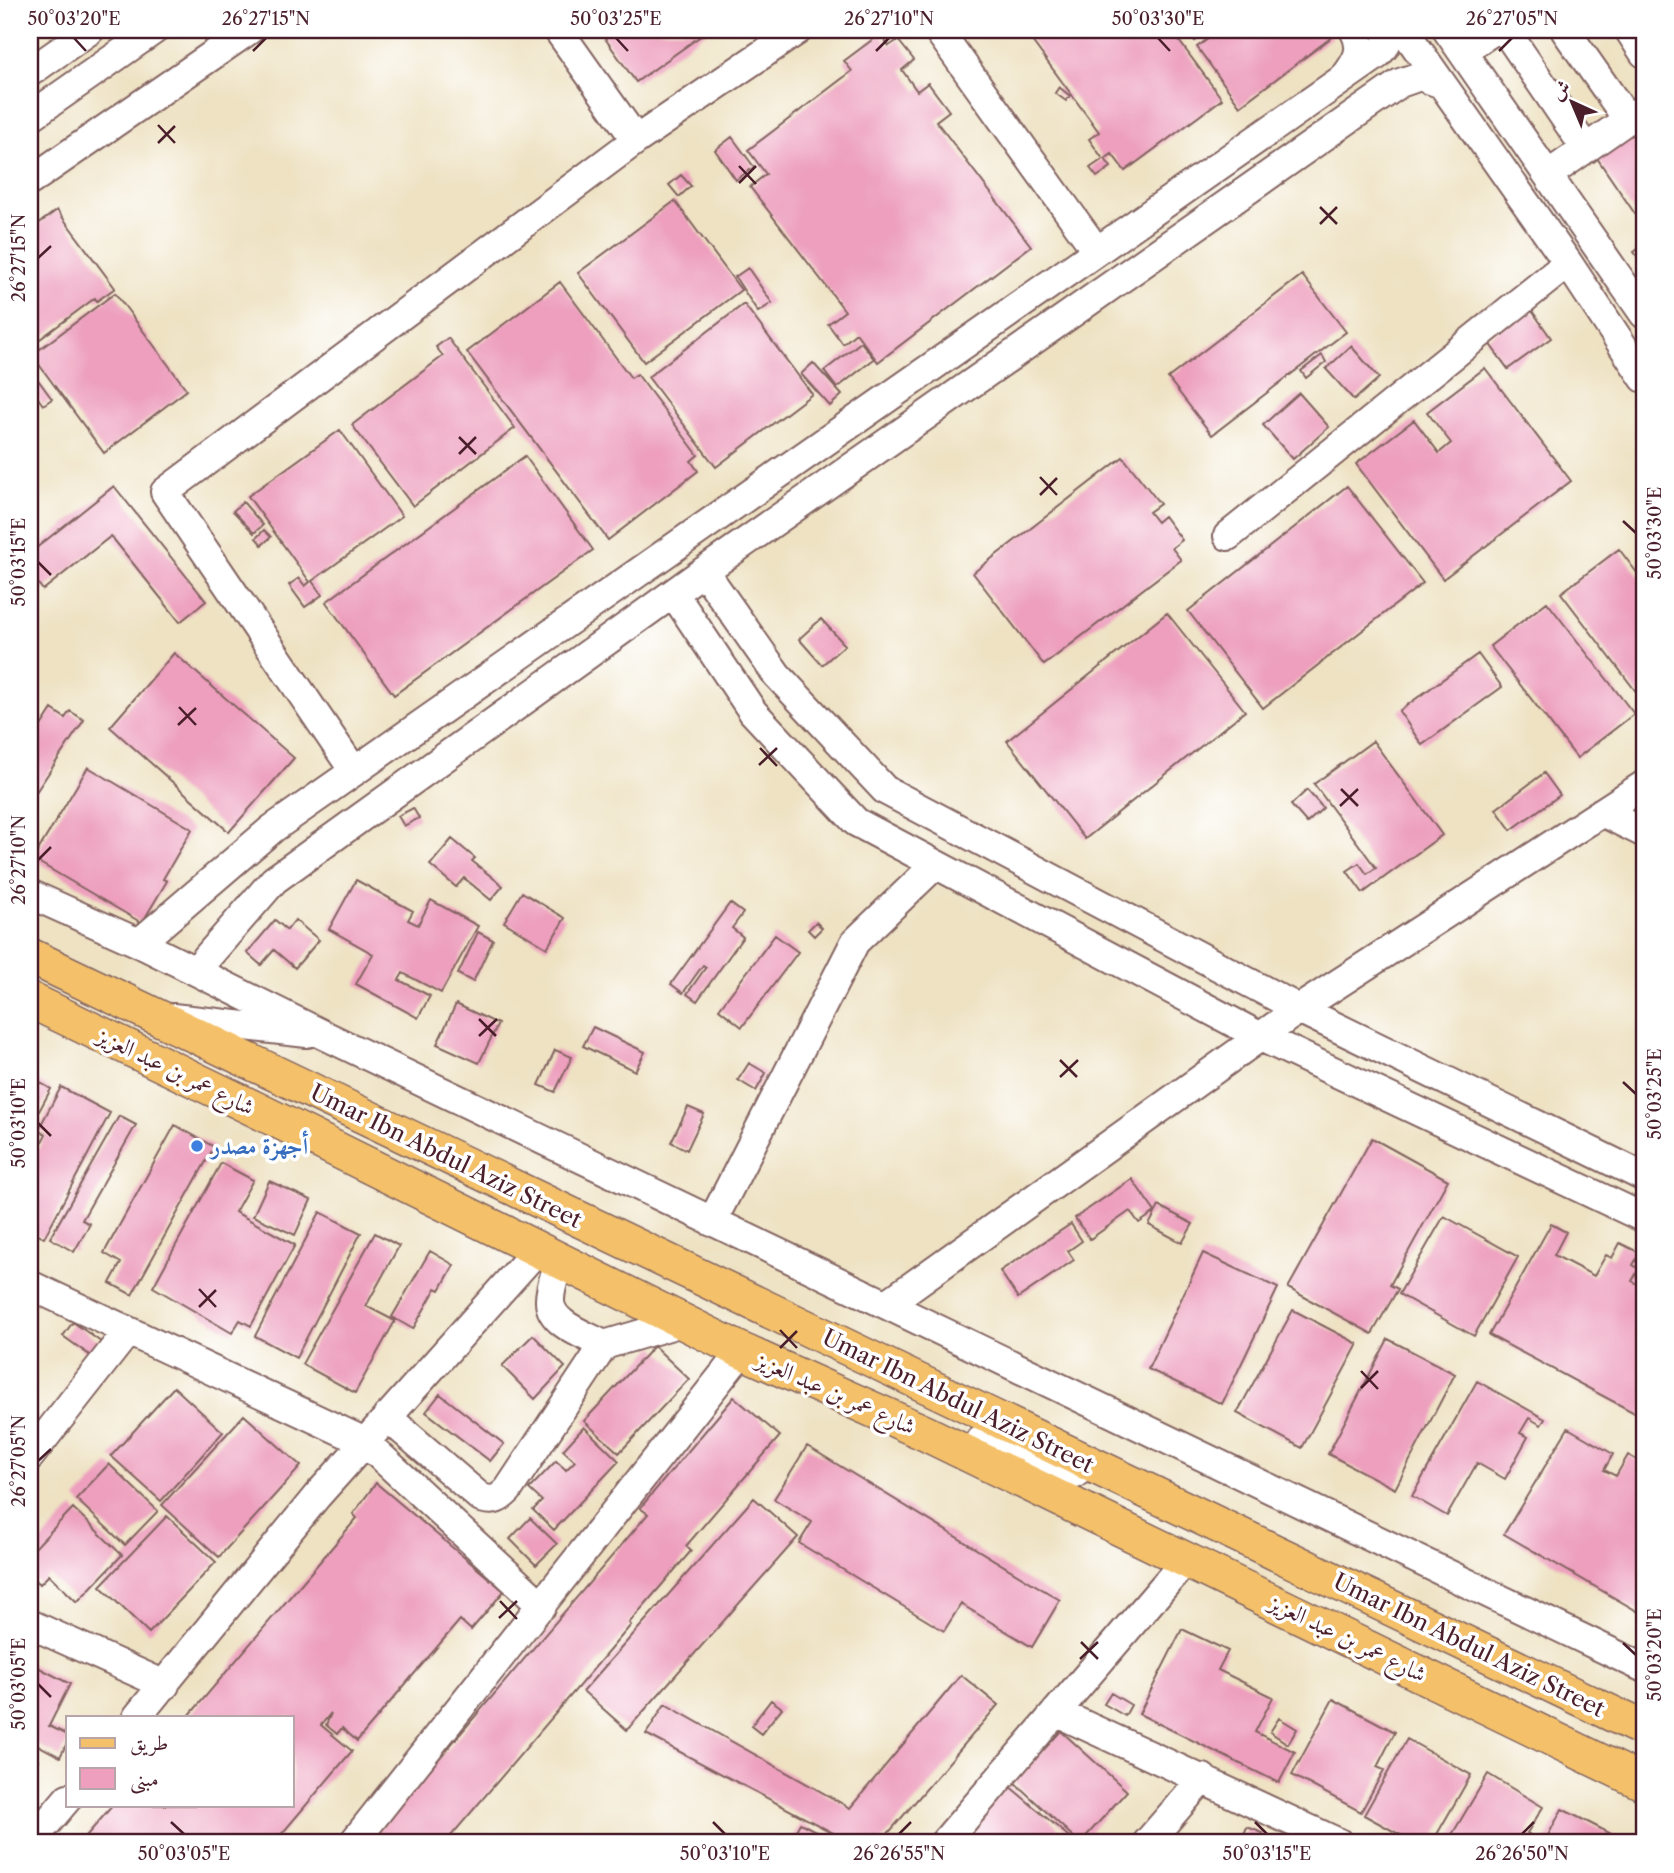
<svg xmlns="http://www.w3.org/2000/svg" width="1674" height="1873" font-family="'Libre Caslon Text',Amiri,serif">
<rect width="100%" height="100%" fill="#fff"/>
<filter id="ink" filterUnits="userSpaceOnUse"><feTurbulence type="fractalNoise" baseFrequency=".0143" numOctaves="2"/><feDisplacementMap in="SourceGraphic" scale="14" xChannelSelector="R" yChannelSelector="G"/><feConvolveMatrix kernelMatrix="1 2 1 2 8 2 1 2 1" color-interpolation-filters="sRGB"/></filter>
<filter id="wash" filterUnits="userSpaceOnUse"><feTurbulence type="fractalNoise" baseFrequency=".00686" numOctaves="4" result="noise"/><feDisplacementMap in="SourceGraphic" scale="28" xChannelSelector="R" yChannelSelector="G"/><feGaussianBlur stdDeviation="1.57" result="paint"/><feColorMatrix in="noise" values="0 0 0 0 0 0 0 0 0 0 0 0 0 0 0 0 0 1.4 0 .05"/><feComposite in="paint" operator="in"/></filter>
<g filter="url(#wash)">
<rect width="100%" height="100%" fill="#eee2c3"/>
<g id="blocks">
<path fill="#ed9fbd" d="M599 30H709L636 82Z
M1024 30H1171L1222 99 1125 171 1112 154 1105 159 1111 167 1097 177 1090 168 1103 159 1089 139 1099 132Z
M1186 30H1209L1195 41Z
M1220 30H1326L1332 37 1240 106 1197 47Z
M880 34 889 46 898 40 914 60 902 70 917 91 928 83 949 111 936 121 1031 246 878 362 856 333 843 344 828 324 845 311 750 187 766 174 748 150 852 71 844 61Z
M1059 87 1070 96 1066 101 1055 93Z
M1644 125V227L1597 158Z
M732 137 754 167 736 180 715 150Z
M681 175 691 186 679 197 669 185Z
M675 201 741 290 644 362 578 273Z
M57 210 115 288 97 301 95 298 32 345 30 342V230Z
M1644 245V266L1634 252Z
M748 268 772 303 758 312 735 277Z
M1302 275 1346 332 1212 435 1168 378Z
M560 282 631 378 637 374 698 455 691 461 698 471 608 540 467 352Z
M115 293 187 390 104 453 32 355Z
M744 304 812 394 716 467 648 377Z
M1530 308 1551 338 1508 369 1486 339Z
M448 338 515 428 413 506 352 425 443 356 436 347Z
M861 342 874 359 837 388 824 371Z
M1351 346 1379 378 1354 400 1326 369Z
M1322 355 1326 362 1306 378 1301 371Z
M813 363 842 395 830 406 801 374Z
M1485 368 1571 481 1443 579 1356 464 1414 420 1439 453 1451 443 1427 412Z
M39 381 52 399 43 405 30 387Z
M1299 393 1329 427 1293 459 1263 425Z
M340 430 402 516 312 581 322 595 305 607 289 585 299 578 305 586 310 582 248 496Z
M525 456 593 550 394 695 326 602Z
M1123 457 1160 504 1149 512 1157 522 1164 516 1182 540 1172 548 1181 560 1044 665 973 573Z
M114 486 206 601 180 622 111 536 43 590 30 573V553Z
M1347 486 1423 583 1263 708 1188 611Z
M243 502 263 525 254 533 233 511Z
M264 530 271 537 262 545 256 538Z
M1619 549 1644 582V702L1561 593Z
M1547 602 1634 714 1577 758 1490 646Z
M1167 613 1245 711 1085 839 1007 741Z
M821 619 845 645 822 665 799 639Z
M174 653 294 758 229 832 110 727Z
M1478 654 1502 687 1422 745 1399 711Z
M52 709 65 718 70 711 84 720 30 801V743Z
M1373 741 1442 835 1363 893 1347 871 1359 863 1367 874 1376 868 1314 784Z
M88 767 192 829 163 879 167 881 142 923 33 859Z
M1544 773 1560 795 1511 830 1496 809Z
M1307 790 1323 808 1307 823 1291 805Z
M413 808 419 818 404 826 398 816Z
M452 839 475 858 472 861 503 886 491 900 464 878 456 887 430 865Z
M356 880 413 911 408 920 418 925 431 900 478 926 441 993 403 973 399 980 430 996 418 1018 356 984 373 954 329 929Z
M522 892 565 918 547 948 504 922Z
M730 903 743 913 732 928 743 937 697 1001 687 994 706 967 703 965 683 993 671 984Z
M275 920 287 930 295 920 319 940 295 968 274 950 261 965 247 953Z
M816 922 822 928 814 936 808 930Z
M478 932 493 940 473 982 458 974Z
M775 935 798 952 742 1027 719 1009Z
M456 1004 498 1024 479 1063 437 1044Z
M593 1027 645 1052 635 1071 583 1046Z
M555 1050 572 1057 555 1092 539 1085Z
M749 1063 766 1073 756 1091 738 1080Z
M30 1077 51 1089 30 1128Z
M61 1087 110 1113 44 1238 30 1231V1165L46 1134 38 1130Z
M688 1107 704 1114 687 1150 671 1142Z
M119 1116 136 1125 82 1220 90 1224 74 1252 50 1238Z
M175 1125 214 1147 132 1295 110 1283 121 1263 104 1253Z
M1372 1138 1448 1180 1390 1285 1398 1289 1372 1334 1288 1288Z
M221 1163 253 1180 235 1212 295 1245 251 1326 240 1320 232 1333 153 1287Z
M1132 1179 1155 1212 1139 1223 1130 1211 1090 1239 1075 1218Z
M269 1181 311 1200 295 1235 253 1216Z
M1159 1206 1193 1224 1182 1243 1149 1225Z
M320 1212 361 1233 296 1358 255 1336Z
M1444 1216 1518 1257 1474 1336 1399 1294Z
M1071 1224 1082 1241 1068 1251 1074 1260 1018 1298 1000 1271Z
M1551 1224 1566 1232 1554 1255 1594 1276 1606 1255 1612 1258 1620 1243 1640 1253 1633 1265 1639 1269 1632 1281 1644 1288V1418L1489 1335Z
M375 1233 399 1246 366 1306 395 1321 355 1393 302 1364Z
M430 1251 454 1265 440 1290 436 1288 413 1329 392 1317Z
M1203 1253 1278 1288 1222 1404 1148 1369Z
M1293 1310 1358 1344 1302 1448 1237 1413Z
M73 1322 105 1345 95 1359 63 1336Z
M533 1335 565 1367 535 1399 502 1366Z
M1388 1339 1455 1374 1395 1489 1328 1454Z
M654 1346 689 1379 619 1453 584 1421Z
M1477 1381 1545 1419 1541 1425 1529 1418 1520 1433 1528 1437 1505 1479 1477 1463 1447 1516 1412 1496Z
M174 1387 223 1432 161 1501 111 1456Z
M440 1394 504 1444 490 1461 426 1412Z
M734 1397 780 1436 686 1546 691 1551 629 1623 631 1625 445 1843H367L648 1514 640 1508Z
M244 1415 301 1466 219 1557 162 1505Z
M584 1427 619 1461 554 1530 533 1510 542 1501 529 1489 556 1461 566 1470 575 1461 563 1450Z
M1568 1428 1613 1454 1604 1470 1616 1476 1628 1455 1644 1464V1615L1504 1534Z
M807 1446 1060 1600 1032 1647 961 1604 944 1631 799 1543 812 1522 774 1499Z
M109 1464 158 1511 125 1545 76 1499Z
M376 1483 504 1591 471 1630 460 1620 357 1741 342 1728 337 1734 326 1725 331 1713 321 1725 352 1751 274 1843H80L113 1805H292V1717H188L357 1518 353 1514Z
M754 1498 798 1537 627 1730 583 1691Z
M73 1508 122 1555 77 1602 49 1575 40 1584 30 1575V1553Z
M167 1516 216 1562 149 1633 100 1586Z
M530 1518 557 1544 536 1565 510 1539Z
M1182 1629 1228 1651 1218 1670 1273 1697 1255 1732 1295 1752 1279 1783 1139 1714Z
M30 1663 70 1684 49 1726 68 1735V1741L60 1757 30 1741Z
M961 1675 998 1705 880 1843H852L646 1734 665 1704 850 1808Z
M1111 1693 1131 1705 1125 1716 1104 1704Z
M1333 1699 1395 1732 1377 1767 1384 1770 1361 1812 1292 1775Z
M771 1700 782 1708 761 1734 751 1726Z
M1279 1718 1297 1729 1288 1744 1270 1732Z
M1061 1731 1127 1791 1080 1843 1014 1782Z
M1407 1739 1471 1775 1432 1843H1415L1364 1815Z
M30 1755 38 1760 30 1773Z
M1488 1774 1543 1807 1527 1833 1535 1838 1532 1843H1447Z
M1008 1785 1074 1841 1072 1843H959Z
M1562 1809 1623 1840 1621 1843H1544Z
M800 1823 839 1843H789Z
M1247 1827 1263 1833 1258 1843H1240Z"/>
</g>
</g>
<g filter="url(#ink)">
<use href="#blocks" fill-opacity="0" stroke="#836360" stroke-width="2"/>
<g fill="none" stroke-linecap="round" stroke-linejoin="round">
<defs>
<path id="minor" d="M558 30 636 140
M938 30 1096 250
M1404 30 1568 263 1644 378
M1447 30 1644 314
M1505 30 1586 149
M1565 30 1628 120
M1629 30 1644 53
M1462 51 1494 30
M30 72 90 30
M1345 77C1357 61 1365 49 1354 30
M30 117 154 30
M1548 175 1644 108
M30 181 249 30
M1228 536 1568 263
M704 571 777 675 885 790 1299 1009 1644 1177
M674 594 753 712 856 822 1261 1037 1644 1218
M354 771 165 492 636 140 798 30
M1602 812 1644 833
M30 894 139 943 324 1035 1644 1668
M139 943 272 829 1377 55 1385 46 1391 30
M196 970 274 880 704 571 1400 83 1420 76 1442 84
M173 1018 307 1033
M712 1222 855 942 935 865
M559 1261C556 1273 550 1287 550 1300 549 1324 586 1335 604 1345
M30 1285 365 1442 542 1606
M887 1304 1299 1009 1644 785
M387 1417 481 1498C494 1502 499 1499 508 1490L604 1345 682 1322
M980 1440 1047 1472 1075 1474 1089 1464
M30 1456 128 1331
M30 1624 165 1685
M1056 1712 1339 1843
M137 1717 317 1496 537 1250
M30 1843 68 1798
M353 1843 742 1351
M944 1843 1187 1559
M1147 1843 1203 1778"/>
<path id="major" d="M30 956 1644 1729
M30 1000 255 1109 742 1351 925 1433 1644 1783"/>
</defs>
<use href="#minor" stroke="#836360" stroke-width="32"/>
<use href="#major" stroke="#836360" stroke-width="38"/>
<use href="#minor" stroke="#fff" stroke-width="28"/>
<use href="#major" stroke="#f4c16a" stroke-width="35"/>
</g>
</g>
<path fill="none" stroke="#4a1f2b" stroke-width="2.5" d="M74 38 86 51M616 38 628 51M1158 38 1170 51M253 51 266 38M876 51 889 38M1499 51 1512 38M158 125 175 143M158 143 175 126M739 166 756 184M739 183 756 166M1320 207 1337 224M1320 224 1337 207M38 258 51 246M459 437 476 454M459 454 476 437M1040 477 1057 495M1040 495 1057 478M1623 521 1636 533M38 562 51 575M179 707 196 725M178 725 196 708M760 748 777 766M759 765 777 748M1341 789 1358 806M1340 806 1358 789M38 860 51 847M479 1019 496 1036M479 1036 497 1019M1060 1060 1077 1077M1060 1077 1078 1060M1623 1082 1636 1094M38 1123 51 1136M199 1289 216 1307M199 1307 216 1290M780 1330 797 1348M780 1348 797 1331M1361 1371 1378 1389M1361 1388 1378 1371M38 1461 51 1449M500 1601 517 1619M499 1618 517 1601M1081 1642 1098 1659M1623 1643 1636 1655M1080 1659 1098 1642M38 1684 51 1697M171 1822 184 1834M713 1822 725 1834M1255 1822 1267 1834M899 1834 911 1822M1522 1834 1534 1822"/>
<circle fill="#3f7fe0" stroke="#fff" stroke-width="2.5" cx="197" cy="1146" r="7"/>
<g text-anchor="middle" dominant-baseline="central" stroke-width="7" stroke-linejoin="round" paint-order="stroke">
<g font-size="23" fill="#4a1f2b" stroke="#fff">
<text transform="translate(176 1071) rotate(26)">شارع عمر بن عبد العزيز</text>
<text transform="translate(446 1156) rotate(26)">Umar Ibn Abdul Aziz Street</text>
<text transform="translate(836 1393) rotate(24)">شارع عمر بن عبد العزيز</text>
<text transform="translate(958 1401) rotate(26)">Umar Ibn Abdul Aziz Street</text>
<text transform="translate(1348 1638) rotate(26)">شارع عمر بن عبد العزيز</text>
<text transform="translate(1469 1645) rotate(26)">Umar Ibn Abdul Aziz Street</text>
</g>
<g font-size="23" font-weight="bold" fill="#366cbe" stroke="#fff" text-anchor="start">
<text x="211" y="1146">أجهزة مصدر</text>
</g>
</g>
<rect width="1674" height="1873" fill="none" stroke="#fff" stroke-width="77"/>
<rect x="66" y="1716" width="228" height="91" fill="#ffffff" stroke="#b7a5aa" stroke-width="2"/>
<rect x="80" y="1738" width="35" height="10" fill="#f4c16a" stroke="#b7a5aa" stroke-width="2"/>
<text x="130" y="1750" font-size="21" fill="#4a1f2b">طريق</text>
<rect x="80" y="1768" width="35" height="21" fill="#ed9fbd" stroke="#b7a5aa" stroke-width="2"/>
<text x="130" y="1786" font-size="21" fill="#4a1f2b">مبنى</text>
<g transform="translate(1572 102) rotate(316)" stroke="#ffffff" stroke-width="5" paint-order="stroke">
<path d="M0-5L12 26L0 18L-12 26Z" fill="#4a1f2b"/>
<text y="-10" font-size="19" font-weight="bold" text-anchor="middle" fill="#4a1f2b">ش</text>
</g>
<rect x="38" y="38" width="1598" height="1796" fill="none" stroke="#4a1f2b" stroke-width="2.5"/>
<g font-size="18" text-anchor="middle" fill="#4a1f2b">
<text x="74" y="25">50°03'20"E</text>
<text x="266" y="25">26°27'15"N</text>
<text x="616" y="25">50°03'25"E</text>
<text x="889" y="25">26°27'10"N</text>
<text x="1158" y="25">50°03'30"E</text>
<text x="1512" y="25">26°27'05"N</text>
<text transform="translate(19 258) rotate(-90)" y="6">26°27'15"N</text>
<text transform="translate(1655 533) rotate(-90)" y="6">50°03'30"E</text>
<text transform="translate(19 562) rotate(-90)" y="6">50°03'15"E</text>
<text transform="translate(19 860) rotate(-90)" y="6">26°27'10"N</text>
<text transform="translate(1655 1094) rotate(-90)" y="6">50°03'25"E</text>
<text transform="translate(19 1123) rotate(-90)" y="6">50°03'10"E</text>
<text transform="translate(19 1461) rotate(-90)" y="6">26°27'05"N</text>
<text transform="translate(1655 1655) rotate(-90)" y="6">50°03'20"E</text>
<text transform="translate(19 1684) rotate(-90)" y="6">50°03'05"E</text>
<text x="184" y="1860">50°03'05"E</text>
<text x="725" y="1860">50°03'10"E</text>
<text x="899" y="1860">26°26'55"N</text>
<text x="1267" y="1860">50°03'15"E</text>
<text x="1522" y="1860">26°26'50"N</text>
</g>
</svg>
